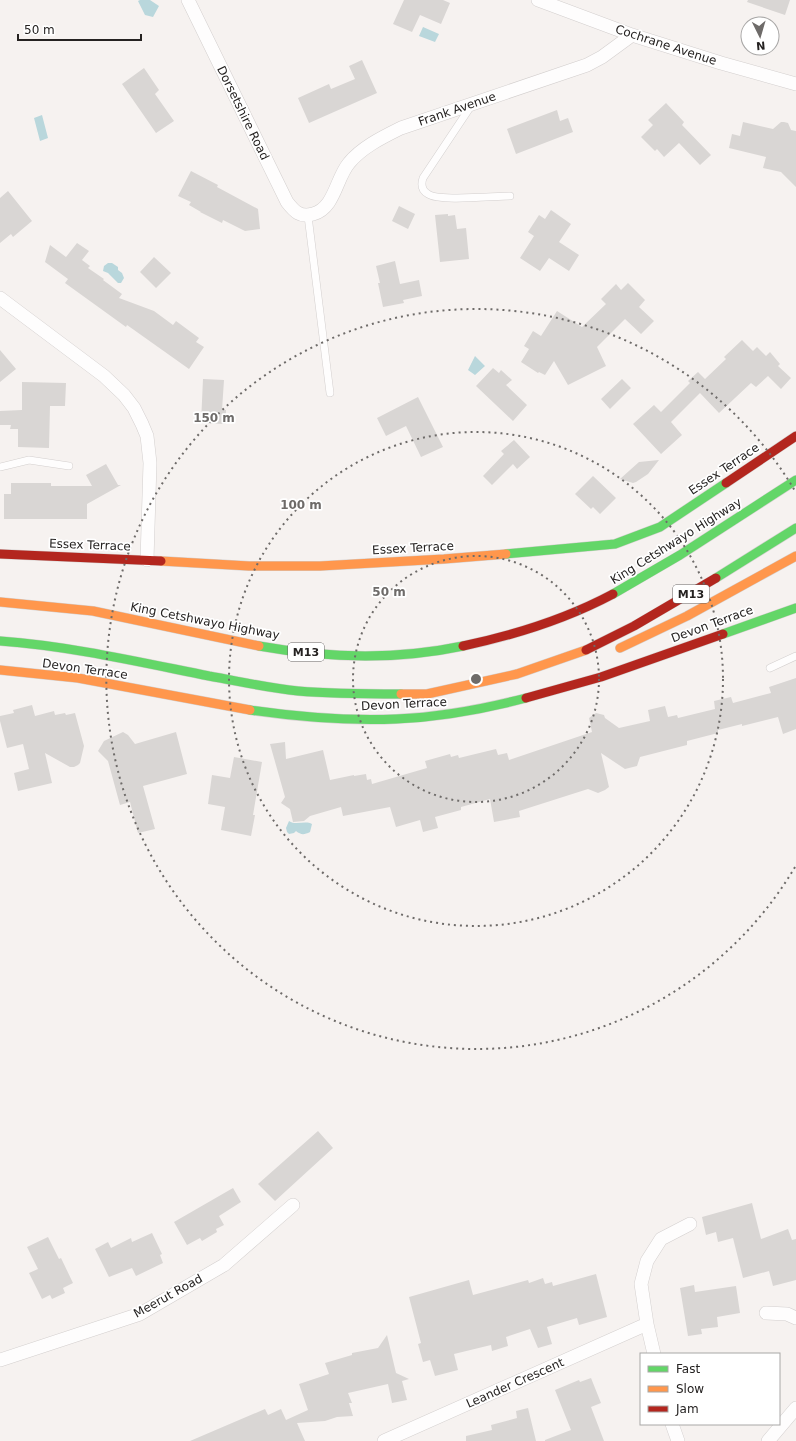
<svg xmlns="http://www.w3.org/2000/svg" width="796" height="1441" font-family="'DejaVu Sans',sans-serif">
<rect width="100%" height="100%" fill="#f6f2f0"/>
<path fill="#b9d7dc" d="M140 0H150L159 6 153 17 145 15 138 1Z
M423 27 439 34 435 42 419 36Z
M42 115 48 138 40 141 34 118Z
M108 263H112L118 267V270L122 273 124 278 121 283H118L108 273 103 271 104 266Z
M475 356 485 366 475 375 468 370Z
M289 821C296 826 305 820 312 824L310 832C304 835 301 835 296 831L294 833 289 834 287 832 286 828Z"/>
<path fill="#d9d6d4" d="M404 0H443L450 3 441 24 420 15 412 32 393 24Z
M748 0H790L785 15 747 2Z
M362 60 377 93 309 123 298 98 329 84 331 89 355 79 349 66Z
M144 68 159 90 155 94 174 121 156 133 122 84Z
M666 103 684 122 682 125 711 155 700 165 679 143 664 157 657 149 655 151 641 137 653 125 648 120Z
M557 110 560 121 568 118 573 132 516 154 507 129Z
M743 122 773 129 781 122H784L788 123 791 130 796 131V187L781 172 763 168 766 157 729 148 732 134 740 136Z
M191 171 218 185 217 187 258 209 260 229 245 231 223 220 222 223 200 212H201L189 205 191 202 178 196Z
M8 191 32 221 13 237 11 234 0 243V198Z
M399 206 415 214 408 229 392 221Z
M551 210 571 224 559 242 579 255 569 271 549 258 540 271 520 258 534 236 528 232 539 215 545 219Z
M448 214V216L455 215 457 229 466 228 469 259 440 262 435 215Z
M77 243 89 251 82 260 90 266 88 268 104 279 103 280 122 294 119 298 154 311 173 325 176 321 199 338 196 342 204 347 189 369 127 325 126 327 65 283 68 279 45 262 50 245 66 257Z
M154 257 171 273 156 288 140 272Z
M395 261 400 284 419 280 422 296 403 300 404 303 383 307 378 283H380L376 266Z
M628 283 645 300 639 307 654 321 641 334 625 319 597 347 606 366 568 385 554 361 545 375 539 372 538 373 521 362 529 349 524 346 533 331 541 336 557 311 582 327 606 304 601 299 616 284 621 290Z
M742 340 753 351 757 347 766 356 770 352 780 364 778 366 791 378 781 389 768 376 756 387 751 383 719 413 700 393 671 422 682 435 661 454 633 424 654 405 661 412 690 383 688 381 698 372 705 379 726 359 724 357Z
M0 350 16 369 0 382Z
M493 368 499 373 501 370 512 380 506 385 527 405 513 421 476 386Z
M203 379 224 380 222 410H226V424L201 423Z
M622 379 631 388 610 409 601 399Z
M22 382 66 383 65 406H50L49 448 18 447V429H10L11 425H0V411L22 410Z
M418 397 443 447 421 457 406 426 386 436 377 418Z
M514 440 530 457 517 469 513 464 492 485 483 476 504 454 501 451Z
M659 460 648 474 636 482 633 483 620 479 639 462Z
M106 464 118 485H121L87 504V519H4V494H11V483H51V486H92L86 475Z
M593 476 616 498 600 514 593 507 591 509 575 494Z
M796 678V729L783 734 778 717 742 726V724L718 730V733L687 741V745L640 757 637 766 625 769 601 753 609 787 605 790 598 793 588 789 519 811 520 817 494 822 490 799 461 807V810L435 817 438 828 423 832 420 820 396 827 390 807 343 816 341 807 310 816 304 821 293 822 290 809 281 803 285 797 270 744 285 742 286 759 323 750 330 780 354 775V776L366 774 367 780 371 779 372 784 427 768 425 761 450 754 451 757 458 755 459 758 496 749 498 755 507 753 509 760 592 732 589 718 596 713 604 715 605 718 619 728 650 721 648 710 665 706 668 717 677 715 678 718 715 709 714 701 731 697 733 703 771 693 769 687Z
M32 705 35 716 54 711 55 715 65 713 66 715 75 713 84 746 80 763 78 765 74 767H70L45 753 52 783 18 791 14 773 29 769 23 744 7 748 0 721V716L14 713 13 710Z
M123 732 128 735 135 744 176 732 187 774 143 786 155 829 138 833 130 802 120 805 108 761 98 751 104 741Z
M234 757 262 762 253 815H255L251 836 221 830 225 807 208 804 212 775 230 778Z
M318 1131 333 1148 275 1201 258 1184Z
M233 1188 241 1202 219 1216 224 1225 216 1229 217 1232 202 1241 200 1238 187 1245 174 1222Z
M752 1203 761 1239 788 1229 792 1240 796 1239V1280L773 1286 769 1271 743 1278 733 1238 718 1242 716 1232 706 1235 702 1217Z
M152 1233 162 1254 160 1255 163 1263 136 1276 132 1268 109 1277 95 1249 108 1242 111 1248 131 1238 132 1242Z
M48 1237 59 1259 61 1258 73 1283 63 1288 65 1293 52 1299 50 1295 42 1299 29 1273 38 1269 27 1247Z
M596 1274 607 1317 579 1325 577 1318 547 1327 552 1344 538 1348 530 1329 506 1337 508 1346 492 1351 491 1345 454 1354 458 1370 435 1376 430 1360 423 1362 418 1344 421 1343 409 1297 469 1280 473 1295 528 1280 529 1283 543 1278 545 1284 552 1282 553 1286Z
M694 1285 695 1292 736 1286 740 1313 717 1317 718 1327 701 1329 702 1334 688 1336 680 1288Z
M387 1335 396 1373 409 1379 402 1381 407 1400 392 1403 388 1384 348 1393 352 1403H349L353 1416 337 1417 325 1421 297 1423 305 1441H190L265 1409 268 1415 281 1409 286 1420 308 1410 299 1384 329 1374 325 1363 352 1355V1353L378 1348Z
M591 1378 601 1403 591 1407 604 1441H545V1440L571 1430 555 1390 579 1380 580 1382Z
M528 1408 536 1441H466V1436L492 1430 491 1425 517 1418 516 1411Z"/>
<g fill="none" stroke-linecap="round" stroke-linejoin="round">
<defs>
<path id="lane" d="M471 106 423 178C421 184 421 190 428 194 439 202 493 196 510 196
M308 216 330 393
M0 467 29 460 69 466
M770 668 796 656"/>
<path id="street" d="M188 0 287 202C294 211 300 218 313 214 335 208 336 178 349 163 362 147 383 137 401 128L587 65 602 57 632 35
M538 0 632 35 721 63 796 84
M0 298 104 376 124 395 134 408 142 424 147 436 150 463 147 560
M766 1313 787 1314 796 1318
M654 1354 647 1324 641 1284 647 1261 661 1239 690 1224
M0 1360 140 1314 224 1265 293 1205
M672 1424 678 1441
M384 1441 647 1324
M768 1441 796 1408"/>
<path id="fast" d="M506 554 615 544 660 527 726 483
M716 578 796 528
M613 594 680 555 796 480
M723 634 796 608
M0 641C70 646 139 662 209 676 238 681 268 688 298 691 332 694 366 694 401 694
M259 646C326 658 397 660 463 646
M250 710C298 717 347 721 396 719 440 717 484 709 526 698"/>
<path id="slow" d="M161 561 249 566H320L444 559 506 554
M0 602 93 611 259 646
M620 648 687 616 796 556
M0 670 78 678 250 710
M401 694H427L517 674 586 650"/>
<path id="jam" d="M726 483 796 436
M0 554 161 561
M463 646C515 635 566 619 613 594
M586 650 634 626 716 578
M526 698 601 677 723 634"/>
</defs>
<use href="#lane" stroke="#d3cfce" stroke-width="8"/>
<use href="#street" stroke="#d3cfce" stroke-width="14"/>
<use href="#fast" stroke="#d3cfce" stroke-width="10"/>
<use href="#slow" stroke="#d3cfce" stroke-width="10"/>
<use href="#jam" stroke="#d3cfce" stroke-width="10"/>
<use href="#lane" stroke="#fefdfd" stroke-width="7"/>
<use href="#street" stroke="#fefdfd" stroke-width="13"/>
<use href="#fast" stroke="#63d668" stroke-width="9"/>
<use href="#slow" stroke="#ff974d" stroke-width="9"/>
<use href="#jam" stroke="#b3261e" stroke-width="9"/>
</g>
<g fill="none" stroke="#6e6b69" stroke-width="2" stroke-dasharray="2 4">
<circle cx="476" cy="679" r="123"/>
<circle cx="476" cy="679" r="247"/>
<path d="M795 867A370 370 0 1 1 795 491"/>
</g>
<g text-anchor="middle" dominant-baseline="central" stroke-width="3.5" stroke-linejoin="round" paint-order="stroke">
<g fill="#fff" stroke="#666464" stroke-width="1">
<rect x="673" y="585" width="36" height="18" rx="3"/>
<rect x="288" y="643" width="36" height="18" rx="3"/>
</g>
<g font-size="11" font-weight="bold" fill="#252221">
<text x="691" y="594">M13</text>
<text x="306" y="652">M13</text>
</g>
<g font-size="12" fill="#252221" stroke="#fff">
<text transform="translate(666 45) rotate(18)">Cochrane Avenue</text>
<text transform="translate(457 109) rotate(-19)">Frank Avenue</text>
<text transform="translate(243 113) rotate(64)">Dorsetshire Road</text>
<text transform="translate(724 469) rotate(-34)">Essex Terrace</text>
<text transform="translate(676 541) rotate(-32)">King Cetshwayo Highway</text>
<text transform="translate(90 545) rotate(2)">Essex Terrace</text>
<text transform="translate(413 548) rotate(-3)">Essex Terrace</text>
<text transform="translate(205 621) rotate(11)">King Cetshwayo Highway</text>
<text transform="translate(712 624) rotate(-20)">Devon Terrace</text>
<text transform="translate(85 669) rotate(8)">Devon Terrace</text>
<text transform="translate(404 704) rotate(-3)">Devon Terrace</text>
<text transform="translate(168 1296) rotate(-29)">Meerut Road</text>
<text transform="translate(515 1383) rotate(-24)">Leander Crescent</text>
</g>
</g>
<circle cx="476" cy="679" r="6" fill="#6e6b69" stroke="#fff" stroke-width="2"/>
<g font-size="12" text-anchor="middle" font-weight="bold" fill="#6e6b69" stroke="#fff" stroke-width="3.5" stroke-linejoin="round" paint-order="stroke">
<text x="214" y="422">150 m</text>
<text x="301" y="509">100 m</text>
<text x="389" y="596">50 m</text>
</g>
<rect x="640" y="1353" width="140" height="72" fill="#ffffff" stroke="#a8a7a6"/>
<rect x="648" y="1366" width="20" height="6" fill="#63d668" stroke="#a8a7a6"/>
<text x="676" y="1373" font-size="12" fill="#252221">Fast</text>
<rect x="648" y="1386" width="20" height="6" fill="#ff974d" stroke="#a8a7a6"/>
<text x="676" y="1393" font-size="12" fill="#252221">Slow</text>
<rect x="648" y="1406" width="20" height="6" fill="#b3261e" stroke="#a8a7a6"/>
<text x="676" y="1413" font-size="12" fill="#252221">Jam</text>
<g transform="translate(760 36) rotate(175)"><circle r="19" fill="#ffffff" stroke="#a8a7a6"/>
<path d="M0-3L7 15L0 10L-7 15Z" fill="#6e6b69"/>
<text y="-6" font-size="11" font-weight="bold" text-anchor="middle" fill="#252221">N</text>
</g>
<path d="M18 34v6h123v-6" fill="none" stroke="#252221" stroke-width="2"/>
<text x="24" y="34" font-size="12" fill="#252221" stroke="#ffffff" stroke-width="3" paint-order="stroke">50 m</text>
</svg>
